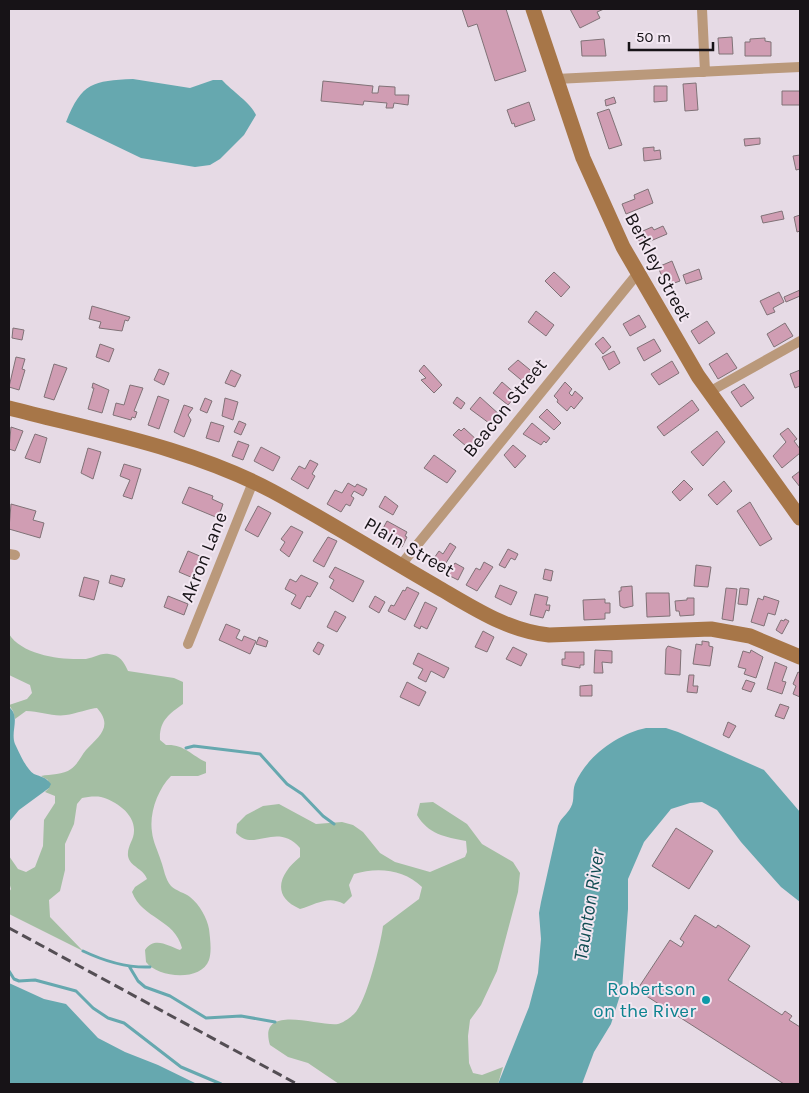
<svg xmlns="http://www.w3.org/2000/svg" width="809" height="1093" font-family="Karla,sans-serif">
<rect width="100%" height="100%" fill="#e6dae5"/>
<path fill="#a4bea3" d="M9 634C22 655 61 660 83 659 92 659 101 652 109 654 120 655 124 662 128 671L174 678 183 682V704C169 714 159 721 160 740L166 745C184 744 191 755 206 762V773L198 776H171C158 789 149 813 152 832 153 842 158 851 161 861 164 869 165 879 171 886 176 891 185 893 190 897 200 905 207 918 209 929 210 938 212 951 209 960 201 982 158 978 146 962L145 950C155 936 168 946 180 950L182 948C175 919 142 919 132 892L135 887 147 879C143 868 130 867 128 856 127 846 134 840 134 831 135 814 116 801 101 797 95 796 87 797 82 798L77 804 74 824 65 844V870L60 891 49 900 50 917 83 951 9 914V892L11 889 9 882V856L18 869 26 872 35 867 43 846 44 820 55 803V796L45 792 49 788 48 780 41 776C51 774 63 775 71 769 78 764 81 756 86 750 98 737 114 727 97 708 91 708 75 714 66 715 53 717 40 711 26 711L15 719 13 711 9 705 27 699 32 693 30 685 9 675Z
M433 802 467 824 482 844 513 862 520 873 518 892 497 971 481 1005 470 1020 468 1036 469 1063 473 1073 482 1075 503 1067 498 1084H339L308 1063 288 1057 270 1045C257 1002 320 1027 338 1024 343 1023 351 1017 354 1014 366 1003 381 943 383 926L419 899 422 887C404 869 377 867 354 874L349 885 352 896 344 904C328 895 317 904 300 909 270 896 280 873 300 857V848C276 821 254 853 236 833L237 824 246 815 263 806 279 804 316 824 342 822 353 825 363 832 380 853 395 862 430 872 465 857 467 852 466 841C445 837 428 834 417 815L420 803Z"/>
<path fill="#66a8af" d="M133 79 190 88 213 80H222C232 91 251 103 256 115L244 135 220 159 210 165 195 167 141 158 66 122C82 82 93 81 133 79Z
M9 707C21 717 10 731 15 744 19 752 26 769 34 774 41 777 46 777 51 784L49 788 19 810 9 822Z
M646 728H666L678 732 764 770 800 812V902L781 887 741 842 717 810 702 802 690 803 671 809 644 842 628 879V909L622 989 611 1024 594 1052 582 1084H498L529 1007 538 973 541 939 539 913 541 902 558 826C561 817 567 815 571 807 575 800 572 792 575 784 586 757 617 734 646 728Z
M9 983 44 999 66 1004 98 1038 125 1052 158 1065 197 1084H9Z"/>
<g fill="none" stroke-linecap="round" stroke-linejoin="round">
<path stroke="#66a8af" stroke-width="3" d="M186 748 194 746 260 754 287 784 302 794 323 816 334 824
M83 951C104 961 127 968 150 967
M129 966 138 981 145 987 170 996 206 1018 241 1016 275 1022
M9 971 14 979 19 981 35 980 76 991 93 1008 108 1018 124 1023 181 1067 221 1084"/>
</g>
<path fill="#d09db3" stroke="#807277" d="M462 9H506L526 71 495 81 477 24 468 27Z
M570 9H604L597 12 600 18 580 28Z
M732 37 733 54H719L718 38Z
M765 38V41L771 42V56H745V42H750V39Z
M604 39 606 56H582L581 41Z
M323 81 373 86 372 93H378L379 86 395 87V95H409L408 105 394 103 393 108H386L387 103 364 101 363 105 321 101Z
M696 83 698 110 685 111 683 84Z
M654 86H667V101L654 102Z
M782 91H800V105H782Z
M614 97 616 103 606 106 605 100Z
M529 102 535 120 515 127 514 123 512 124 507 110Z
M609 109 622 145 609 149 597 113Z
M760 138V144L745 146 744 139Z
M654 147V151L660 150 661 159 644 161 643 148Z
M800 155V169L796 170 793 156Z
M648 189 653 203 626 214 622 204 635 199 634 195Z
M782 211 784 219 763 223 761 216Z
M800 215V231L797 232 794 217Z
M663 226 667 234 641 245 636 234 652 227 654 230Z
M672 261 680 281 666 286 658 267Z
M699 269 702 279 686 284 683 275Z
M554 272 570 287 561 297 545 281Z
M800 290V296L786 302 784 297Z
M779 292 784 302 773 308 775 312 767 315 760 301Z
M92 306 130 317 128 321 125 320 122 331 99 328 101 322 89 319Z
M536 311 554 325 546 336 528 322Z
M639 315 646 327 630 336 623 324Z
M707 321 715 333 699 344 691 331Z
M785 323 793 336 774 347 767 334Z
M13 328 24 330 22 340 12 338Z
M603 337 611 347 603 354 595 344Z
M654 339 661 351 644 361 637 348Z
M100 344 114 349 109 362 96 357Z
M614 351 620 363 609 370 602 357Z
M727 353 737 368 718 379 709 364Z
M16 357 25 359 22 369 25 370 19 390 9 387Z
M518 360 535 374 526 384 508 369Z
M672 361 679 373 659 385 651 374Z
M54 364 67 368 54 400 44 397Z
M424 365 442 385 434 393 421 380 426 378 419 371Z
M159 369 169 373 164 385 154 380Z
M231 370 241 375 235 387 225 383Z
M800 370V386L795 388 790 374Z
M502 382 517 395 508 405 493 393Z
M565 382 572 389 569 393 572 396 575 391 583 398 574 409 571 406 567 411 557 402 558 400 554 396Z
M93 383 109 390 102 413 88 409 94 388H92Z
M744 384 754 398 741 407 731 392Z
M130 385 143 388 134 411 137 412 135 418 132 417 131 420 113 415 116 403 124 405Z
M158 396 169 400 159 429 148 425Z
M457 397 465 403 461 409 453 403Z
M480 397 501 416 493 426 470 409Z
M205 398 212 401 207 413 200 410Z
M225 398 238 402 233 420 222 416Z
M692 400 699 410 664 436 657 427Z
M184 405 193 408 188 415 191 420 184 437 174 432Z
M547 409 561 423 554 430 539 417Z
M239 421 246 424 241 435 234 432Z
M211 422 224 426 219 442 206 438Z
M532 423 550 438 546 443 544 441 541 445 523 434Z
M11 427 23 431 15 451 9 449Z
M464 428 479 442 470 453 464 448 466 446 453 435 459 429 461 431Z
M788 428 797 439 794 441 800 449V453L782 468 773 456 786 442 780 434Z
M717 431 725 442 703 466 691 452Z
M35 434 47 438 40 463 25 458Z
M238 441 249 445 243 460 232 456Z
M513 445 526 456 515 468 504 455Z
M261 447 280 457 273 471 254 461Z
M88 448 101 452 93 479 81 473Z
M434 455 456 471 447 483 424 468Z
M310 460 318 464 312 474 315 476 308 489 291 479 299 466 305 469Z
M124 464 141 469 132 499 123 496 130 480 120 476Z
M800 471V487L792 477Z
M684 480 693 489 680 501 672 492Z
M724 481 732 491 717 505 708 495Z
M348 483 355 487 357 484 367 489 363 496 354 491 351 496 354 498 350 506 346 504 341 512 327 504 335 490 342 493Z
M189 487 213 496 212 499 223 504 218 518 182 503Z
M385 496 398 506 393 515 379 507Z
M750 502 772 539 760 546 737 511Z
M11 504 36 511 33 520 44 523 40 538 9 529Z
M258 506 271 513 258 537 245 530Z
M387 521 407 532 405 536 407 537 402 547 388 541 389 539 380 534Z
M291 526 303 532 289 557 280 550 285 542 281 539Z
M328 537 337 541 324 567 313 561Z
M450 543 456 547 441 571 430 564 439 551 443 554Z
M508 549 518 554 515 560 511 558 505 568 499 565Z
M188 551 202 557 193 578 179 572Z
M484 562 493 567 477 591 466 585 476 568 480 570Z
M455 563 464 568 458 580 444 573 449 564 453 566Z
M696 565 711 567 708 587 694 586Z
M335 567 364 581 353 602 330 588 334 580 329 577Z
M545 569 553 571 551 581 543 579Z
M111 575 125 579 122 587 109 583Z
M301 575 318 583 310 597 307 596 300 609 291 604 296 595 285 589 290 579 296 582Z
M84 577 99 581 94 600 79 596Z
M500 585 517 592 511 605 495 597Z
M632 586 633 606 624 608 620 606 619 591H621V587Z
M407 587 419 593 405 620 388 611 391 605 394 606 403 590 405 591Z
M726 588 737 589 733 621 722 619Z
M740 588 749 589 747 605 738 604Z
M646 593H669L670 616 647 617Z
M535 594 548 597 546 605H550L549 611 546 610 543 618 530 615Z
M168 596 188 604 184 615 164 607Z
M375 596 385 602 379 613 369 607Z
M764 596 779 601 775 615 768 613 764 626 751 622 758 598 763 600Z
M687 598H694V615L680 616 679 611H676L675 601 687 600Z
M605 599V603H610V613H605V619L584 620 583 600Z
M425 602 437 608 427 629 421 626 420 629 414 626Z
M335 611 346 617 337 632 327 627Z
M785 619 789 621 782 634 776 630 781 620 784 621Z
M226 624 240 630 236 638 242 641 244 636 256 641 250 654 219 640Z
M483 631 494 637 487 652 475 647Z
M259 637 268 641 266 647 256 644Z
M702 641 709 642V646L713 647 710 666 693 664 696 644 702 645Z
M318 642 324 645 319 655 313 651Z
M668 646 681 650 680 675 665 674 666 649Z
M513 647 527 654 521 666 506 659Z
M595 650 612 651V663L602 662 603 673H594Z
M751 650 763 657 756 678 744 674 746 669 738 667 743 651 750 653Z
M565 652H584V665H580V668L562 665V659H565Z
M418 653 449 668 444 678 431 671 426 682 418 678 423 669 413 664Z
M775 662 787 667 782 681 786 682 782 694 767 689Z
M798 672 800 673V697L793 694 796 686 793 684Z
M689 675H694L693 686H698L697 693 687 692Z
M746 680 755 683 751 692 742 689Z
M407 682 426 692 419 706 400 697Z
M592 685V696H580V686Z
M780 704 789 707 784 719 775 716Z
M728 722 736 726 729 738 723 735Z
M676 828 713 851 689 889 652 866Z
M695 915 716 928 718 925 750 946 728 980 782 1015 785 1011 792 1016 789 1020 800 1027V1084H784L637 990 670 940 681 947 684 942 680 939Z"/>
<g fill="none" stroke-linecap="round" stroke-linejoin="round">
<path stroke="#ba997b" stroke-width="10" d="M702 9 705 72
M556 79 800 67
M709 392 800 341
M9 554 15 555
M400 566 638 273
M188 644 253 482"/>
<path stroke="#a77648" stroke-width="15" d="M533 9 583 158 623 247 698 376 800 518
M9 408C97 431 191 448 272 491 328 521 383 556 439 588 474 608 508 631 549 635L711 629 750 636 800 657"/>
<path stroke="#544e54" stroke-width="3" stroke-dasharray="10 5" stroke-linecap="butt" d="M9 928 297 1084"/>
</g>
<circle fill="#0f9aa8" stroke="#f3e7f2" stroke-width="2" cx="706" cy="1000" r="5"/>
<g text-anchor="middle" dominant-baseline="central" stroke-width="4" stroke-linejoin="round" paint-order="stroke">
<g font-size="19" fill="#171317" stroke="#f3e7f2">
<text transform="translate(658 267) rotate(62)">Berkley Street</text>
<text transform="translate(505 408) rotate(-51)">Beacon Street</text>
<text transform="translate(409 547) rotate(30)">Plain Street</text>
<text transform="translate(204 557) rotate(-68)">Akron Lane</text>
</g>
<g font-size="19" fill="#0d838f" stroke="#f3e7f2" text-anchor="end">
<text x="696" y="989">Robertson<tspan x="696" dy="22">on the River</tspan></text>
</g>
<g font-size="20" font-style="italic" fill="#0f4b51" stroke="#f3e7f2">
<text transform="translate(589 905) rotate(-81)">Taunton River</text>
</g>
</g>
<rect width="809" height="1093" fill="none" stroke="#171317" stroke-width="20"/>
<path d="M629 42v8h84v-8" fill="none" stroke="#171317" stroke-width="2.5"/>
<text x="636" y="42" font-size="15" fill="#171317" stroke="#f3e7f2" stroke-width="4" paint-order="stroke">50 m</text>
</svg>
